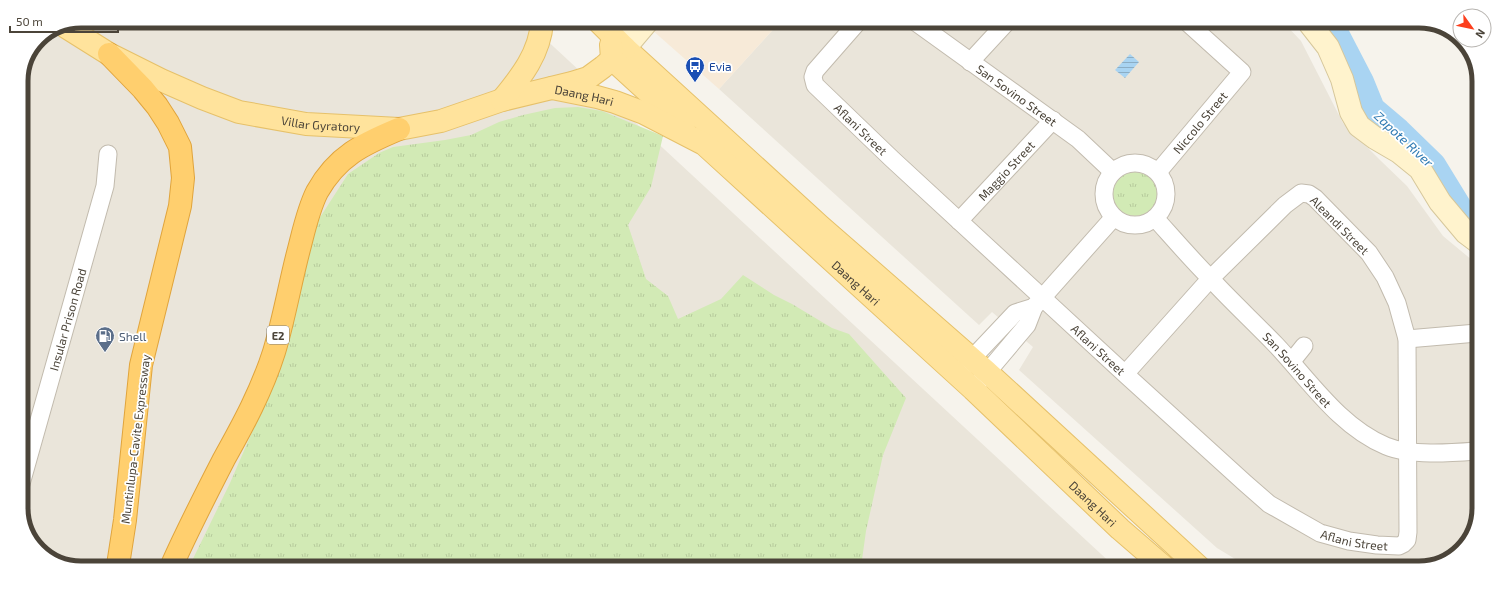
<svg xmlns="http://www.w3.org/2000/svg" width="1500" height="589" font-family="'Exo 2',sans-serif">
<defs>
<pattern id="grass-tufts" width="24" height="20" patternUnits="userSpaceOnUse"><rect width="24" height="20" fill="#d2eab5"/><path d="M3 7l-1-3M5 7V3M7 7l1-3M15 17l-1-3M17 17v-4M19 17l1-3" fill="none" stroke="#b6ca9c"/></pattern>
<pattern id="water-rules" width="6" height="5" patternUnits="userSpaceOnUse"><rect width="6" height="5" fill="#a9d4f2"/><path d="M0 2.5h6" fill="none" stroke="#8caec5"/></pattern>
</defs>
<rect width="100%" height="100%" fill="#f6f3ec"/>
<path fill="#eae5da" d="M81 21 527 22 1115 567 62 565 34 545 21 512V78L39 39Z
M779 23 1285 24 1301 41 1343 123 1381 161 1407 186 1443 236 1478 265 1476 527 1452 558 1419 568H1250L1217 548 1019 370 1033 347 992 312 979 325 719 89Z"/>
<path fill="#f7ead8" d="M643 22 779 23 719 89Z"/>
<path fill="url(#grass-tufts)" d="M578 107 602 111 663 136 651 187 628 225 646 279 668 296 678 319 721 299 743 275 774 295 792 304 832 328 849 334 906 398 883 455 866 531 861 567 190 565 230 483 256 423 285 336 317 222 348 174 379 153 393 147 445 140 471 135 499 122 523 115 555 108Z
M1113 194a22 22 0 1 1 44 0a22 22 0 1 1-44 0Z"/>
<path fill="url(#water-rules)" d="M1130 54 1139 62 1125 78 1115 70Z"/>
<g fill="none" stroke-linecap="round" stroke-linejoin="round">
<path stroke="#a9d4f2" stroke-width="26" d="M1329 24 1333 28 1361 82 1372 109 1398 131 1433 165 1460 209 1478 225"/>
<defs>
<g id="street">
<path id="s1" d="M857 23 815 71 813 77 815 85 892 159 1125 374 1245 483 1269 504 1320 533 1349 541 1377 545 1399 546 1403 544 1407 540 1408 532 1407 339 1397 303 1385 277 1369 253 1315 198 1309 194 1301 193 1285 205 1210 279 1125 374"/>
<path id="s2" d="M917 23 1078 139 1113 172"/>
<path d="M970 62 1006 23"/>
<circle cx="1135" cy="194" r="31"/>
<path id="s3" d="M1158 172 1242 72 1189 24"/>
<path id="s4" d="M1155 218C1173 238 1191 259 1210 278 1231 301 1254 322 1276 345 1309 380 1340 427 1386 446 1410 456 1450 453 1476 451"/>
<path id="s5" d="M959 221 1053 120"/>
<path d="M1407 339 1477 333"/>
<path d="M1292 361 1304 346"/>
<path d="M964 367 1015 313 1034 307"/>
<path d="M979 382 1027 325 1034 307 1114 217"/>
<path id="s6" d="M21 484 105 186 108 154"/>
</g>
<path id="secondary" d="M1310 24 1328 47 1342 79 1351 112 1359 126 1375 138 1399 152 1420 169 1440 202 1466 233 1478 242
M611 34 621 22
M625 48 647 22"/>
<g id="primary">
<path d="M599 22 625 48 820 226 987 372 1199 567"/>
<path id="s7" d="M66 27 109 54 161 80 202 98 239 112 306 124 399 129 441 121 502 100 572 83 588 78 603 67 625 48"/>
<path d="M611 45 612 59 684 125"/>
<path id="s8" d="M552 88 597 97 615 102 644 113 704 144 973 389 1120 529 1164 567"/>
<path d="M502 100C521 77 540 53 542 22"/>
</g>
<path id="highway" d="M109 54 143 89 157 106 168 123 180 147 183 178 180 206 141 365 125 520 118 565
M172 565C188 529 206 494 224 459 243 425 262 390 274 352 284 319 290 283 299 249 304 230 308 210 317 192 337 156 363 144 399 129"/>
</defs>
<use href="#street" stroke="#c2bbae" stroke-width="19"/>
<use href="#secondary" stroke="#d6c79b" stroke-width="24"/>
<use href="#primary" stroke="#e6c16a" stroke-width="24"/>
<use href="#highway" stroke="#e0a43c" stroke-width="24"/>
<use href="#street" stroke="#fff" stroke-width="17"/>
<use href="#secondary" stroke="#fff3cd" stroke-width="22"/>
<use href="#primary" stroke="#ffe39c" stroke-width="22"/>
<use href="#highway" stroke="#ffcf6e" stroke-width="22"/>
</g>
<defs>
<symbol id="bus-pin" viewBox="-11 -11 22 30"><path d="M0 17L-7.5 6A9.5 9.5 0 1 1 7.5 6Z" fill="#1a4fb4" stroke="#fff"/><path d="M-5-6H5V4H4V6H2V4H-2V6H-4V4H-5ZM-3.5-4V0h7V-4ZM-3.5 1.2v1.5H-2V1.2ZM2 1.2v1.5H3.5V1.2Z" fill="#fff"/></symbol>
<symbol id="fuel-pin" viewBox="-11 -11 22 30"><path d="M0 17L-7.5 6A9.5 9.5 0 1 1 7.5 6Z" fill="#5c6f8a" stroke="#fff"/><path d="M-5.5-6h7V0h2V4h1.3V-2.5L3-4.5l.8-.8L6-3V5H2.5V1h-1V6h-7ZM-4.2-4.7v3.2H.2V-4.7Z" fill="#fff"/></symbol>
</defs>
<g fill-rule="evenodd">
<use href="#bus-pin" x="684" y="55" width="22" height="30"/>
<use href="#fuel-pin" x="94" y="325" width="22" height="30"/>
</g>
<g text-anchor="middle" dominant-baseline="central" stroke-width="3.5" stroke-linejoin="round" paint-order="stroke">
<rect fill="#fff" stroke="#817c74" stroke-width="1" x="267" y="326" width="22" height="18" rx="3"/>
<g font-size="11" font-weight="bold" fill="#4b4439">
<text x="278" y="335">E2</text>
</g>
<g font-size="12" fill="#164399" stroke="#fff" text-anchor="start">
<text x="709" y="66">Evia</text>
</g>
<g font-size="12" fill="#4b4439" stroke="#fff">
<text stroke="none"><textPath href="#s2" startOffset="123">San Sovino Street</textPath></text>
<text stroke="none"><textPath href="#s8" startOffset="33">Daang Hari</textPath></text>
<text stroke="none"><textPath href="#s3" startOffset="65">Niccolo Street</textPath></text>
<text stroke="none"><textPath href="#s7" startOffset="276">Villar Gyratory</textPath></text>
<text stroke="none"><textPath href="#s1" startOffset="142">Aflani Street</textPath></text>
<text stroke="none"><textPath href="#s5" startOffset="69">Maggio Street</textPath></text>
<text transform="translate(1340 225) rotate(45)">Aleandi Street</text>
<text stroke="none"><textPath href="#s8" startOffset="369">Daang Hari</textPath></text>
<text stroke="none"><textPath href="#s6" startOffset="171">Insular Prison Road</textPath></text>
<text stroke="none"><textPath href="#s1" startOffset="466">Aflani Street</textPath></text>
<text stroke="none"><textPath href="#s4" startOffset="208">San Sovino Street</textPath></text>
<text transform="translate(135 439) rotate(-83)">Muntinlupa-Cavite Expressway</text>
<text stroke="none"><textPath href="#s8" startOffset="693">Daang Hari</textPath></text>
<text stroke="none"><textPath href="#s1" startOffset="790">Aflani Street</textPath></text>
</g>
<g font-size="12" fill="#4e5e75" stroke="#fff" text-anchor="start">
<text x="119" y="336">Shell</text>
</g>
<g font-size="13" font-style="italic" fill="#2e7ab2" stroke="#fff">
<text transform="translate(1404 139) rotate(43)">Zapote River</text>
</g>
</g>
<path d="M0 0H1500V589H0ZM81 28H1419A53 53 0 0 1 1472 81V508A53 53 0 0 1 1419 561H81A53 53 0 0 1 28 508V81A53 53 0 0 1 81 28Z" fill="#fff" fill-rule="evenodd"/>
<path fill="none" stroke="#4b4439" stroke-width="5" d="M81 28H1419A53 53 0 0 1 1472 81V508A53 53 0 0 1 1419 561H81A53 53 0 0 1 28 508V81A53 53 0 0 1 81 28Z"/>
<g transform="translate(1472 28) rotate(123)"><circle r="19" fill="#ffffff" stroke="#b7b4b0"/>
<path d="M0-3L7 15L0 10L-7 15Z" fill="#fc3f1d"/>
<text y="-6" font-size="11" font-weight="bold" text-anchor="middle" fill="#4b4439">N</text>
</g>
<path d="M10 26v6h108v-6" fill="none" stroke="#4b4439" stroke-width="2"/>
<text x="16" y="26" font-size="12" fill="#4b4439" stroke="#ffffff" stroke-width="3" paint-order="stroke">50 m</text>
</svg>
